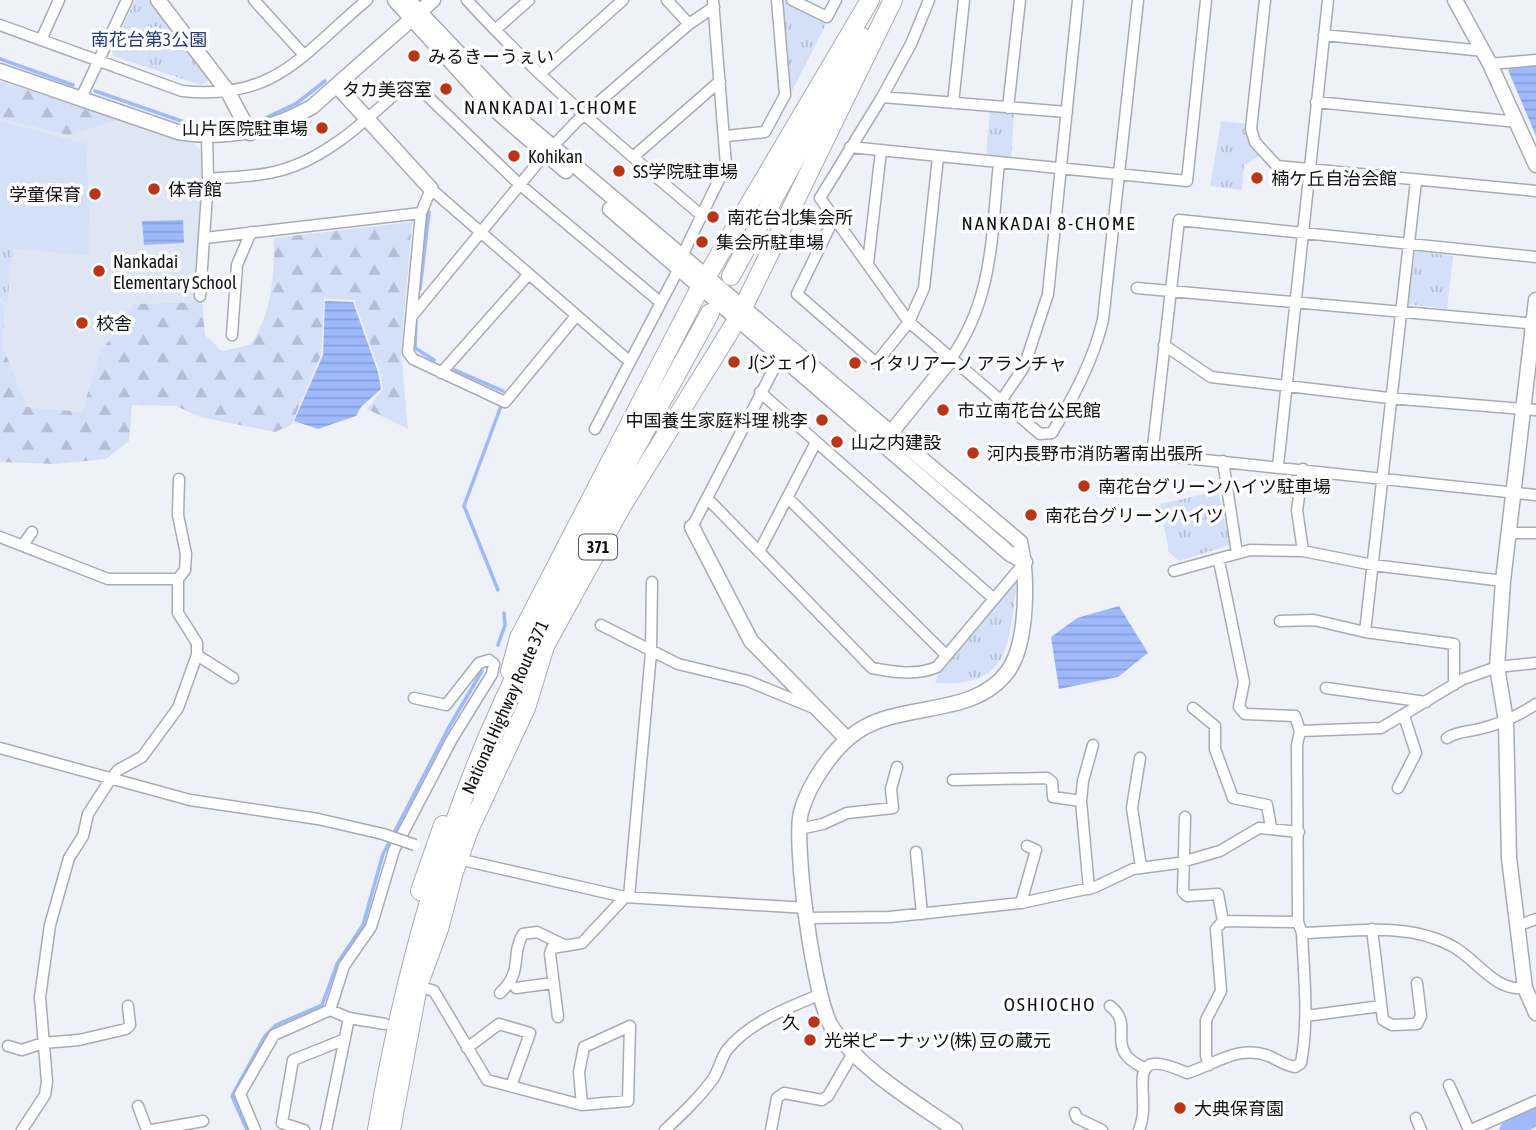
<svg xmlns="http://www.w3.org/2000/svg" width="1536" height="1130" font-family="'Asap Condensed','Noto Sans JP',sans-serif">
<defs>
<pattern id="forest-firs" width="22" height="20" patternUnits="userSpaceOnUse" patternTransform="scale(1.75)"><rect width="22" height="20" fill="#d4dff8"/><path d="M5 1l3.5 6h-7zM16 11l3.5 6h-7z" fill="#b5bed4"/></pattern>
<pattern id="park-tufts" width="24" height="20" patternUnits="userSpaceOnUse" patternTransform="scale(1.75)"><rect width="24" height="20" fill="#d4dff8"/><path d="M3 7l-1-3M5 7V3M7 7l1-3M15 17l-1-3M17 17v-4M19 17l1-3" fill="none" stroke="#b5bed4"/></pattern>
<pattern id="water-rules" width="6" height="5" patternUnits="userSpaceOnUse" patternTransform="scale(1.75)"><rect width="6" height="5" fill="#9ebafd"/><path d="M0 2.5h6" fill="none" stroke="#879fd8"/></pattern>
</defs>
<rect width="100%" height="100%" fill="#eef1f8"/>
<path fill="#dee5f3" d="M0 81 193 143 202 152 196 302 133 304 99 355 82 412 27 407 3 347 5 306 0 302Z"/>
<path fill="url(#forest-firs)" d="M0 81 117 120 68 135 0 118Z
M412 222 401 352 408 429 367 409 383 389 380 372 354 300 324 299 321 355 291 425 275 432 200 417 176 406 132 405 129 441 106 459 55 464 0 462V302L5 306 3 347 27 407 82 412 99 355 133 304 202 302 205 335 222 351 250 345C271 317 275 274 274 238Z"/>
<path fill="url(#park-tufts)" d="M135 0H154L208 74V81L201 85 113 56 112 50Z
M785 0 828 20 789 97 780 6Z
M990 111 1014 113 1011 159 986 157Z
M1221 121 1249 124 1263 154 1244 165 1242 190 1210 186Z
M0 248 13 249 7 304 0 298Z
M1414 251 1453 256 1447 309 1407 304Z
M1218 491 1230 545 1179 561 1169 552 1160 504Z
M1014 582 1017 583C1008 644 1012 688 935 683L940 670Z"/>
<path fill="#d4dff8" d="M0 121 86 144 91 255 0 248Z"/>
<path fill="url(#water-rules)" d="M1513 66H1536V136L1508 70Z
M183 220 184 243 144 245 142 221Z
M325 301 353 302 378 372 381 389 361 407 356 416 318 429 294 421 323 355Z
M1119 606 1148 653 1118 677 1059 689 1051 637 1077 618Z"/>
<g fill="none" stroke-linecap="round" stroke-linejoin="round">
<path stroke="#9ebafd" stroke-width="3.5" d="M0 59 73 85
M95 91 190 124H229
M259 121 297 103 325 81
M420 289 429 212
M416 321 415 348 434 360
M455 370 503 391
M498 590 464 506 501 406
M498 645 505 625 504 613
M247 1130 232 1096 265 1036 276 1025 322 1005 337 964 363 925 383 854 449 727 482 671"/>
<path stroke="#9ebafd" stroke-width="19" d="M1509 1130 1536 1116"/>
<defs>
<path id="minor" d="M254 0 304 55
M467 0C539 79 620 146 701 215
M667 0 689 24
M792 0 827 17 836 0
M929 0 911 44 882 97 820 198 909 322 1040 434 1052 433C1074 396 1093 361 1103 320L1138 0
M1265 0 1251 129 1255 142 1277 166 1536 191
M0 25 182 91C276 101 302 54 367 0
M495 30 529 0
M1324 35 1484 51
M41 40 59 0
M1490 64 1536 60
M540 74 623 0
M882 97 1067 112
M81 98 127 0
M1316 102 1518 122
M953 103 964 0
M1008 108 1020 0
M726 136 765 132 785 95 777 0
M552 147 577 121 689 24 714 7
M850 147 1187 181 1206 0
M633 157 720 81
M208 179C230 177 253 177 274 172 325 161 367 119 405 85L417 86 518 183 660 302
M835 216 797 294 876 363 909 322 924 288 938 157
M205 238 421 213
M682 256 726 165 713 0
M1536 257 1179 220 1153 447 1157 455 1536 495
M868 263 881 151
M1137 288 1536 324
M200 296 208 179 207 136
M412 316 545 154
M576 316 505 402 413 359 408 352 421 213 431 189 629 361
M232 335 237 265 251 232
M1164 345 1211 377 1389 398 1536 410
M950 360C994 298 991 237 999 163
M441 373 528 275
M760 392 993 598
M1001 401 1024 367 1048 294 1078 0
M595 429 679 268
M1223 461 1237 553
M1278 466 1328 0
M1303 469 1297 510 1303 551
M707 498 872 668C893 672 916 676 937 667L1025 562
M788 498 946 655
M692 527 781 355
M1510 533H1536
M0 537 108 579H178
M23 545 32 532
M759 552 816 442
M1174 571 1250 550 1303 551 1373 565 1503 581
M1280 621 1314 620 1365 632 1454 644V685
M601 625 678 664 748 681 814 708
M1365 632 1416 181
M197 655 233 678
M1326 688 1426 702
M1193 708 1215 726V749L1233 798 1267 805 1271 827
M1300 731 1381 728 1463 679 1497 667 1536 663
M1447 738C1457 731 1468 732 1479 729 1500 724 1518 716 1536 704
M0 748 190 800 318 819 383 834
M1140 758 1132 808 1141 867
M953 780 1047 778 1052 782 1053 797 1081 801
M1398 788 1416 753 1404 716
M1185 817 1183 892 1187 896 1218 894 1223 921 1216 929 1221 991 1206 1020V1056L1209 1065
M799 829 823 824 847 813 893 808 891 789 897 767
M916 852 922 914
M458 859 625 897 807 908
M1089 889 1081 801 1083 781 1093 745
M629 897 651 653 652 582
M1021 903 1036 850 1027 846
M808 918 890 917 1021 903 1095 887 1133 869 1178 863 1220 851 1259 828 1299 832
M1223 921 1298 922
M1517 926 1536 919
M1372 929 1383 1020 1392 1025 1417 1024 1421 1016 1417 983
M1302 933C1351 932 1407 921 1452 946 1477 959 1494 992 1525 988
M418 986 434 991 487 1080 582 1105 628 1101 630 1026 584 1047 579 1072 582 1105
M516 988 553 983
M500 993C524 971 510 956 523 934L537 932 564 945
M1110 1006C1131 1022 1114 1038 1126 1055 1130 1061 1139 1065 1145 1069
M330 1010 349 1018 385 1024
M1306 1016 1381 1006
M558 1017 550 954 552 948 582 943 625 897
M8 1046 22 1050 43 1043 79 1040 126 1029 130 1025 128 1006
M467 1048 499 1024 530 1033 511 1086
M1449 1085 1469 1130
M138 1106 147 1130
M1075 1113 1077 1118 1102 1130
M1416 1118 1421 1130
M22 1130 45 1095 47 1082 40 997 50 925 69 858 83 836 88 814 110 780 118 770 142 757 178 708 197 655V643L178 613V579L185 570 186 554 178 515 179 479
M152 1130 203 1121
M255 1130 240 1094 274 1035 330 1010 344 966 371 927 394 850 452 739 492 674 494 664 489 660 479 663 446 705 414 698
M304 1130 282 1123 293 1060 343 1040
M326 1130 349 1018
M665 1130C682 1114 699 1098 713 1079 719 1070 721 1058 727 1050 748 1023 789 1007 819 995
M771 1130 777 1098 784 1093 822 1100 828 1096 853 1053
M1139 1130C1154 1096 1118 1042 1187 1073 1214 1065 1239 1044 1269 1056 1278 1060 1284 1065 1295 1067L1301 1063C1309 1020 1304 976 1302 933L1298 922 1297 745 1300 731 1295 716 1245 714 1239 707 1244 682 1219 561
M1471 1130 1536 1101"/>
<path id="tertiary" d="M158 0 228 92 250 133
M395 0 493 108 566 171
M408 0 527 125 1020 542C1028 575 1028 643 1008 671 974 718 903 701 858 731 834 747 809 783 801 812 793 843 814 1003 833 1029 862 1071 914 1101 955 1130
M1455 0 1490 64 1536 165
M0 71 178 132C227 140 269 131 312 107L433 0
M338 87 431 189
M610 209 1010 554 1025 562
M1536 300 1503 581 1497 667 1506 721 1509 858 1525 988 1536 1013
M885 440 950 360
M692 527 751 641 847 739"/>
<path id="trunk" d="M731 276 862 37
M510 671 519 638 701 286 870 0
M420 891 443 825
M377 1130C402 983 441 836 504 700 565 568 641 441 710 313
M391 1130 418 986 439 929 454 872 469 830 526 708 545 646 622 506 738 318 893 0"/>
</defs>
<use href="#minor" stroke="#a8acb2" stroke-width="13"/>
<use href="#tertiary" stroke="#a8acb2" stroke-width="17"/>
<use href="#trunk" stroke="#a8acb2" stroke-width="20"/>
<use href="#minor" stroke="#fff" stroke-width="10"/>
<use href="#tertiary" stroke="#fff" stroke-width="14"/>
<use href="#trunk" stroke="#fff" stroke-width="18"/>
<defs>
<path id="minor-bridge" d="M383 834 415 845"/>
</defs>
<use href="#minor-bridge" stroke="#a8acb2" stroke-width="13" stroke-linecap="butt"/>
<use href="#minor-bridge" stroke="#fff" stroke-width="10"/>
</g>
<g fill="#be3314" stroke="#fefefe" stroke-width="2.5">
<circle cx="414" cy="56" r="7"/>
<circle cx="446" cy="89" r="7"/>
<circle cx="322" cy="128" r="7"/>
<circle cx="514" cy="156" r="7"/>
<circle cx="619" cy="171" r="7"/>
<circle cx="1257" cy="178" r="7"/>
<circle cx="154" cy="189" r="7"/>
<circle cx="95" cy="194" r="7"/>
<circle cx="713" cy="217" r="7"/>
<circle cx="702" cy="242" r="7"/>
<circle cx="99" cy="271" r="7"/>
<circle cx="82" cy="323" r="7"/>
<circle cx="734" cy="362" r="7"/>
<circle cx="855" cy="363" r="7"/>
<circle cx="943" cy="410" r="7"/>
<circle cx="822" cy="420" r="7"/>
<circle cx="837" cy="442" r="7"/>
<circle cx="973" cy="453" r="7"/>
<circle cx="1084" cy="486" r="7"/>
<circle cx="1031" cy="515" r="7"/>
<circle cx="814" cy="1022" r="7"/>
<circle cx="810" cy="1040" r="7"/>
<circle cx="1180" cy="1108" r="7"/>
</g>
<g text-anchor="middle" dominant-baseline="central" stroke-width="7" stroke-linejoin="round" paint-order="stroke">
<rect fill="#fefefe" stroke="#57595a" stroke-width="2" x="579" y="534.5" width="38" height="25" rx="5"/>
<g font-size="16" font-weight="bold" fill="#101214">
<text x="598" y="547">371</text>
</g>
<g font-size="18" fill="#223b87" stroke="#fefefe">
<text x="149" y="39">南花台第3公園</text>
</g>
<g font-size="18" fill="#101214" stroke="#fefefe" text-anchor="start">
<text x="428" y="56">みるきーうぇい</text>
<text x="432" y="89" text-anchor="end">タカ美容室</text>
<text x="308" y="128" text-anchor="end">山片医院駐車場</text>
<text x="528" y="156">Kohikan</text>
<text x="633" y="171">SS学院駐車場</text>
<text x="1271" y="178">楠ケ丘自治会館</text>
<text x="168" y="189">体育館</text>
<text x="81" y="194" text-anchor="end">学童保育</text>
<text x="727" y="217">南花台北集会所</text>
<text x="716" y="242">集会所駐車場</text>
<text x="113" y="261">Nankadai<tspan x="113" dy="21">Elementary School</tspan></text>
<text x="96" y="323">校舎</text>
<text x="748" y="362">J(ジェイ)</text>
<text x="869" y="363">イタリアーノ アランチャ</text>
<text x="957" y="410">市立南花台公民館</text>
<text x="808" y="420" text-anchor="end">中国養生家庭料理 桃李</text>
<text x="851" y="442">山之内建設</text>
<text x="987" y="453">河内長野市消防署南出張所</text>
<text x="1098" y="486">南花台グリーンハイツ駐車場</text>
<text x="1045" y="515">南花台グリーンハイツ</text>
<text x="800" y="1022" text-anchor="end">久</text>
<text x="824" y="1040">光栄ピーナッツ(株) 豆の蔵元</text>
<text x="1194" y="1108">大典保育園</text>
</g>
<g font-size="18" fill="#101214" stroke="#fefefe">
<text transform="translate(505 707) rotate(-66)">National Highway Route 371</text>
</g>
<g font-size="19" letter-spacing="2" fill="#101214" stroke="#fefefe">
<text x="551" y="107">NANKADAI 1-CHOME</text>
<text x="1049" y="223">NANKADAI 8-CHOME</text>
<text x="1050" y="1004">OSHIOCHO</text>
</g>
</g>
</svg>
